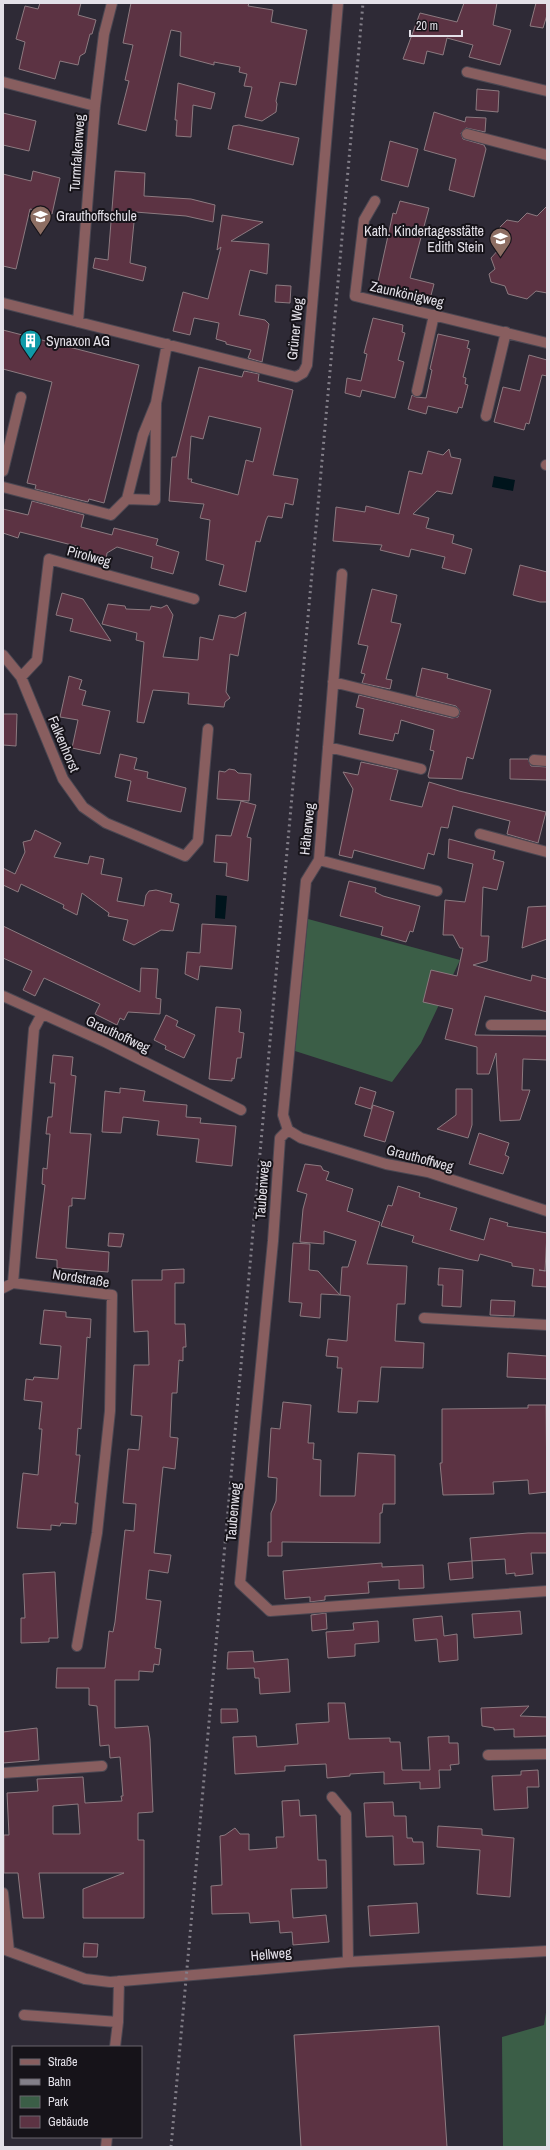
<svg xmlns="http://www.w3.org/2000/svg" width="550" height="2150" font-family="'Archivo Narrow',sans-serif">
<rect width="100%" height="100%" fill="#2e2a36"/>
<path fill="#3b5e47" d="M308 919 460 960 421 1043 392 1082 295 1051Z
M547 2006V2147H503L502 2037 544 2025Z"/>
<path fill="#00141c" d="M494 476 515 480 513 491 492 487Z
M216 895 227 896 225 919 215 918Z"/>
<path fill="#5c3343" stroke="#8c7a80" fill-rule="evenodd" d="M40 3H81L78 15 96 20 92 34H90L85 53 80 56 78 65 60 61 55 79 19 69 25 42 16 39 25 6 38 9Z
M131 3H249L248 6 273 10 271 22 307 30 296 85 280 82 276 101 277 104 276 112 262 121 245 117 252 87 244 86 247 74 239 72 240 67 214 62V65L180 56 181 32 171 30 146 131 118 124 129 81 125 80 133 45 123 43Z
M464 3H497L493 25 511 30 500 65 469 57 473 45 447 38 443 55 427 51 424 64 403 59 420 13 457 22Z
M536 3H547V15L543 28 530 26Z
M178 83 215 93 211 109 193 105 191 137 176 136 177 120H175Z
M477 89 499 91 498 112 476 110Z
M434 112 465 122 466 117 486 118 485 132 466 128 461 133 463 139 484 145 486 149 474 197 449 190 456 159 424 150Z
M3 113 36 121 29 151 3 145Z
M239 125 299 138 293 165 228 149 233 126Z
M390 141 418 149 408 187 381 180Z
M33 171 60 178 52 214 30 209 16 269 3 266V174L31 181Z
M115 171 145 173 144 196 191 199 215 205 213 222 186 216 135 212 130 263 146 267 143 281 93 268 95 258 108 260Z
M400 201 429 208 410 278 434 284 430 299 377 286 393 213 396 214Z
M547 206V293L536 291 527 299 508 294 505 286 491 282 489 274 495 269 491 258 500 248 498 241 503 235 500 227 507 220 518 222 527 213 537 216Z
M222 215 263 222 231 241 269 244 267 274 250 270 239 315 265 320 269 324 262 362 248 358 251 350 226 344V342L216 339 219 323 194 318 190 335 173 331 183 292 208 299 221 247 217 250Z
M276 285 291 286 290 303 275 302Z
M373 318 403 325 402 332 405 333 398 360 404 362 395 398 362 390 360 397 345 393 347 378 361 381 367 354 364 353Z
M3 330 139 365 104 503 89 499 88 502 35 489 36 485 27 483 52 382 3 369Z
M438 334 469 341 467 348 470 349 463 377 466 378 465 384 468 385 462 408 459 407 457 413 428 406 426 414 408 409 412 395 416 397 426 398 432 370 430 369Z
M529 355 547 360V376L542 375 529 424 526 423 524 430 494 422 503 387 520 391Z
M199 367 242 377 244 371 259 374 258 381 293 390 273 475 298 479 293 505 285 503 282 518 268 516 266 520 260 542 256 541 246 592 219 585 224 565 206 560 210 520 200 518 204 504 169 501 172 457H176ZM209 416 261 428 253 462 246 460 238 495 191 482 192 479H188L191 436 203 439Z
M449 449 451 457 461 459 452 494 437 491 413 514 429 518 426 528 454 535 452 543 472 549 465 574 442 568 445 557 411 549 409 557 380 550 382 545 333 541 336 507 365 512 366 506 399 514 409 471 422 474 428 451 443 455Z
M32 501 84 515 81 527 112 535 114 528 158 539 156 545 179 552 173 574 151 568 153 557 117 547 107 553 106 560 78 553 80 547 20 532 18 538 3 533V509L28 515Z
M520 565 547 572V602H540L513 595Z
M372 589 397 595 391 622 401 624 386 679 392 680 390 689 362 683 365 674 361 673 368 646 358 644Z
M62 593 83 599 111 641 70 631 73 619 56 615Z
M108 604 125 606 126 609 150 610 151 606 161 608 167 605 173 615 163 657 198 660 200 637 213 640 219 615 235 618 246 612 238 656 230 654 226 692 230 698 225 702 224 707 188 704 189 693 153 690 144 723 137 722 144 642 136 640 137 633 102 624Z
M422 668 448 674 447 678 491 690 473 759 467 757 462 779 429 778 428 776 434 751 430 750 434 730 401 720 398 734 395 733 393 741 359 734 364 709 356 707 359 695 452 718 458 717 460 711 456 706 416 696Z
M69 676 82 680 79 689 86 691 82 705 110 711 100 754 72 748 78 720 60 717Z
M3 714H17L16 746 3 745Z
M120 754 137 758 134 769 148 772 147 778 186 788 181 812 127 801 131 781 115 777Z
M510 759H528L531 766 547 767V780L510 779Z
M361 762 398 770 390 800 422 807 429 782 459 791 546 812 538 843 507 834 510 821 453 806 448 828 441 827 434 855 428 853 424 869 354 850 352 858 339 855 353 789 343 772 358 775Z
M229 769 235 770 238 773 251 774 249 801 217 799 219 771 225 772Z
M241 801 256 805 247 837 251 838 248 881 226 876 227 863 214 862 216 835 231 836Z
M35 830 61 843 54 857 88 864 90 856 104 859 101 874 122 878 117 901 144 906 146 895 149 891 156 890 172 894 170 902 179 904 173 931 161 930 134 945 123 940 128 920 108 916 109 913 82 893 77 915 63 908 64 905 21 884 18 892 3 885V868L15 874 25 852 23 842 31 840Z
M449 839 495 851 493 859 504 862 497 890 483 887 481 936H489L487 961 473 965 531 981 532 975 547 979V1012L485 996 475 1035 547 1036V1060L523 1059 522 1090H530L520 1120 500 1121 496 1053 489 1074H477V1047L445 1039 453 1009 423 1002 431 970 457 976 463 948H460L453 935H443L445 900 465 902 473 864 448 858Z
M349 881 376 888 375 892 383 896 420 906 413 932 410 931 406 942 381 935 383 927 340 916Z
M547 906V939L522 948 528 907Z
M202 924 236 926 232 969 200 966 198 980 185 974 187 952 200 953Z
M3 926 140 992 141 968 158 969 156 998 161 999 160 1014 128 1012 124 1020 120 1018 117 1025 95 1014 100 1004 44 978 35 996 23 990 32 971 3 958Z
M216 1007 240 1009 241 1012 239 1032 244 1033 241 1058H237L234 1079 232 1078V1081L209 1079Z
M166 1015 178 1021 176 1026 195 1035 184 1058 165 1049 166 1046 154 1040Z
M53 1055 73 1057 71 1075 76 1076 70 1133 91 1134 85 1199 72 1198V1206H69L66 1248 109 1252 108 1272 57 1268V1260L36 1258 45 1185 42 1184 43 1168 47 1169 50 1134H46L47 1124 48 1117H52L55 1083H50Z
M360 1087 376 1092 371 1109 355 1104Z
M120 1088 145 1091 143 1101 187 1105 186 1117 201 1118 200 1123 236 1126 232 1166 196 1162 199 1139 157 1135 159 1121 123 1117 121 1133 102 1132 105 1091 120 1093Z
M456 1089H472V1125L468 1138 437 1129 456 1115Z
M373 1105 394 1112 385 1142 364 1136Z
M479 1133 509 1143 505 1155 509 1157 503 1174 469 1164Z
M305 1164 321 1166 323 1170 329 1172 326 1180 353 1189 347 1211 380 1222 367 1264 407 1266 405 1304H397L395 1341 424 1343 423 1368 381 1367 378 1402 358 1401 357 1413 338 1412 342 1368H337L338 1357 326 1356 328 1339 347 1341 350 1296 340 1295 342 1267H348L356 1241 324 1231V1244L300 1242 303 1209 307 1194 297 1191Z
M398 1186 420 1193 419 1197 457 1208 450 1230 484 1240 490 1218 508 1223 507 1226 547 1233 545 1271 539 1270 547 1271V1287L532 1286 534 1269 512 1266V1263L480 1254 478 1261 468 1259 412 1242 414 1236 381 1226 388 1205 392 1206Z
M109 1233 124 1234 121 1247 108 1246Z
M293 1243 310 1244 309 1270 318 1271 340 1295 321 1294 320 1318 300 1316 302 1303 289 1302Z
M439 1268 463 1270 461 1307 442 1306 443 1285H438Z
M184 1269V1283H175V1324H185L186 1347H183V1361L179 1360 177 1393H172L170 1437 178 1438 175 1469 163 1467 154 1553 171 1555 168 1573 149 1570 146 1599 161 1601 155 1648 161 1649 159 1665 154 1664 153 1672 139 1671V1680H115V1728L148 1726 150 1739 153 1812 138 1813V1840H144V1918H83V1889L124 1873H39L44 1918H23L18 1873H4V1835H9L7 1793 38 1791 37 1779 83 1777 85 1803 122 1801 121 1796H123L120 1757 110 1758 109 1745 100 1746 97 1706 89 1705V1688H56L57 1668H105L109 1631 113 1632 115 1622 125 1530 134 1531 136 1504 123 1503 128 1449 139 1450 142 1416 131 1415 134 1365H149L148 1331 134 1332 132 1280H162V1270ZM78 1804 80 1834H53V1806Z
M491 1300 515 1301 514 1316 490 1315Z
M44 1310 66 1312V1317L91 1319 90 1338 87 1337 81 1429 78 1428 76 1455H80L75 1503H78L76 1524 61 1523 60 1526 51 1525V1530L17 1528 23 1473 38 1475 42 1429H39L42 1402 24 1400 26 1379 33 1380 34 1377 58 1379 61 1346 40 1344Z
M508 1353 547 1356V1379L507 1377Z
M283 1402 311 1405 308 1443H314L313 1459 321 1460 320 1496H355L358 1453 395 1455V1504H383L382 1513H380V1543L282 1542V1556H268V1542H271V1513L276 1501 277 1478 268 1477 271 1428 280 1429Z
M528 1405H546L547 1492 529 1494 528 1480 493 1482 494 1494 443 1495 440 1463H442V1409L528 1408Z
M528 1533H547V1553H531L533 1574 515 1576V1573L506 1574 505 1559 472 1561 470 1538Z
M472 1561 473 1578 450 1580 448 1563Z
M382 1563V1567L423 1565 424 1588 399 1589V1580L368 1582 369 1593 325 1596V1600L310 1602V1597L285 1599 283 1571Z
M55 1572 58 1638H49V1642L21 1643V1618H25L23 1574Z
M520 1611 522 1634 474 1638 472 1614Z
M326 1613 327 1629 312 1631 311 1615Z
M442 1616 444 1636 457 1634 458 1660 439 1662 437 1639 415 1641 413 1619Z
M378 1621 379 1642 355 1644V1656L328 1658 326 1632 354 1630 353 1623Z
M253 1651 254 1662 288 1659 290 1692 260 1694 259 1678H255L254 1668 227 1669 228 1652Z
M328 1703H345L349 1739 390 1738V1742H400L402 1770H430L428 1737 449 1736V1743H458L459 1764 450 1765 451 1770H439L440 1788 420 1789V1782L384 1784V1772L350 1774V1776L327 1778 326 1764 285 1766V1771L235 1774 233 1737 256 1736 257 1747 298 1744 296 1724 329 1722Z
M529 1706 520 1716 547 1717V1736L514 1737V1729L494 1730V1728L482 1726 481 1708Z
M221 1709H237L238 1722 221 1723Z
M37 1728 39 1760 3 1763V1732Z
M538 1770 539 1787H527L528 1808 494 1810 492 1776 521 1775V1771Z
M299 1800 300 1816 316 1815 318 1860H326L327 1888 291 1889 293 1918 326 1915 329 1942 293 1945 292 1932 280 1933 279 1921 250 1923 249 1913 212 1914 211 1886 222 1885 220 1836 225 1835 235 1828 240 1834H249V1850L277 1848 276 1837H284L282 1801Z
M393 1802 394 1816H406L407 1838H412L413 1842H423L424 1864 394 1865 393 1836 366 1837 364 1803Z
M438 1826 482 1829V1835L514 1838 510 1897 477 1894 480 1850 437 1847Z
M417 1903 419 1933 370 1936 368 1906Z
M84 1943 98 1944 97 1957H83Z
M439 2026 447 2147H301L294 2035Z"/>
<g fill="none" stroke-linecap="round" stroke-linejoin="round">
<defs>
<path id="minor" d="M467 72 547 91
M3 82 95 106
M467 134 547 155
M375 201 364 220 355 296 547 343
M3 303 296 377 303 373 307 365 338 3
M78 322 95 106 104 34 112 3
M417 391 434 315
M486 416 506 332
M546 465H547
M3 471 21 397
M3 487 111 515 127 499 155 500 156 403
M127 499 143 435 156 403 167 344
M3 655 21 677 63 779 83 807 106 823 185 856 198 841 208 729
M21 677 37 660 49 559 194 599
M333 682 454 712
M328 747 421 769
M534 760 547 761
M480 834 547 852
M319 860 437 891
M3 996 105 1042 241 1110
M42 1014 34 1029 13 1283 112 1295 110 1411 97 1533 77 1646
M491 1025H547
M288 1130 280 1138 273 1241 240 1583 270 1611 547 1591
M288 1130 283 1115 306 881 319 860 342 574
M288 1130 301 1138 386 1164 428 1172 547 1211
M3 1288 13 1283
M424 1318 547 1325
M488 1755 547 1754
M3 1773 102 1766
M332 1797 346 1814 348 1962
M3 1893 9 1951
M3 1949 85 1979 110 1982 348 1962 547 1951
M24 2015 118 2022 119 1981
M115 2047 118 2022
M106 2147 107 2137"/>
</defs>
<use href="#minor" stroke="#4b4752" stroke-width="12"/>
<use href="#minor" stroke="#885e5f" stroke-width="10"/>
<path stroke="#837f89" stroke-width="3" stroke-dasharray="2 4" stroke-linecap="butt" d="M171 2147 363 3"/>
</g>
<defs>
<symbol id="school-pin" viewBox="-11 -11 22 30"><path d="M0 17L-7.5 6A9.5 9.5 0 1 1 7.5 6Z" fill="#8d6e63" stroke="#161319"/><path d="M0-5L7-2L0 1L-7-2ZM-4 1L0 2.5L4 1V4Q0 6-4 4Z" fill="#fff"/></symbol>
<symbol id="building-pin" viewBox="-11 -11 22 30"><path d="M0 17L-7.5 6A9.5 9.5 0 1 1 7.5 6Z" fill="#0f9aa8" stroke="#161319"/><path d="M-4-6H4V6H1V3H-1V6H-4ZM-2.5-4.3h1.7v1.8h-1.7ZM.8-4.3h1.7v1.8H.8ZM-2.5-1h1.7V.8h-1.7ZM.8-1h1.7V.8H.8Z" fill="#fff"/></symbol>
</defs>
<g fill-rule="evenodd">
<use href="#school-pin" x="28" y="204" width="25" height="34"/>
<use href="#school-pin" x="488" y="226" width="25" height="34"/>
<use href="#building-pin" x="18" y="328" width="25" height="34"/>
</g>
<g text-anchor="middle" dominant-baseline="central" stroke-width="4" stroke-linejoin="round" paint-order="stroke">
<g font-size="14" fill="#e3e0e8" stroke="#161319">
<text transform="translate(77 153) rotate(-86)">Turmfalkenweg</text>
<text transform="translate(407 294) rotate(13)">Zaunkönigweg</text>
<text transform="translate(295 329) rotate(-84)">Grüner Weg</text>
<text transform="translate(89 556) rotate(15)">Pirolweg</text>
<text transform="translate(64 744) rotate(67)">Falkenhorst</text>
<text transform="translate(307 829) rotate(-84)">Häherweg</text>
<text transform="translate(118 1034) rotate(25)">Grauthoffweg</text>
<text transform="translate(420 1158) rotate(15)">Grauthoffweg</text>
<text transform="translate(262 1190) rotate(-86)">Taubenweg</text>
<text transform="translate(81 1278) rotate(9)">Nordstraße</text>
<text transform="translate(233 1512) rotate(-85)">Taubenweg</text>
<text transform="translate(271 1954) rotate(-5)">Hellweg</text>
</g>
<g font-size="14" fill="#e3e0e8" stroke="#161319" text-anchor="start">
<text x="56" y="216">Grauthoffschule</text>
<text x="484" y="231" text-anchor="end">Kath. Kindertagesstätte<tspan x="484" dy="16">Edith Stein</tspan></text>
<text x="46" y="341">Synaxon AG</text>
</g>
</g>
<rect width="550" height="2150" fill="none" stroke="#e3e0e8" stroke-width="8"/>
<rect x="12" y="2046" width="130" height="92" fill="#161319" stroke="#68656c"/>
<rect x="20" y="2059" width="20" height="6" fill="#885e5f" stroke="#68656c"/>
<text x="48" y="2066" font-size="12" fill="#e3e0e8">Straße</text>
<rect x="20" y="2079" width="20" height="6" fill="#837f89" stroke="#68656c"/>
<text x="48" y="2086" font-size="12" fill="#e3e0e8">Bahn</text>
<rect x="20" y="2096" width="20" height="12" fill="#3b5e47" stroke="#68656c"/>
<text x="48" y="2106" font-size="12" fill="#e3e0e8">Park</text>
<rect x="20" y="2116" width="20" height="12" fill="#5c3343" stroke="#68656c"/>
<text x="48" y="2126" font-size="12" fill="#e3e0e8">Gebäude</text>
<path d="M410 30v6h52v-6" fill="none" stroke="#e3e0e8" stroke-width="2"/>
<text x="416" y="30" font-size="12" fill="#e3e0e8" stroke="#161319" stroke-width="3" paint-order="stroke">20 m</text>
</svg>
